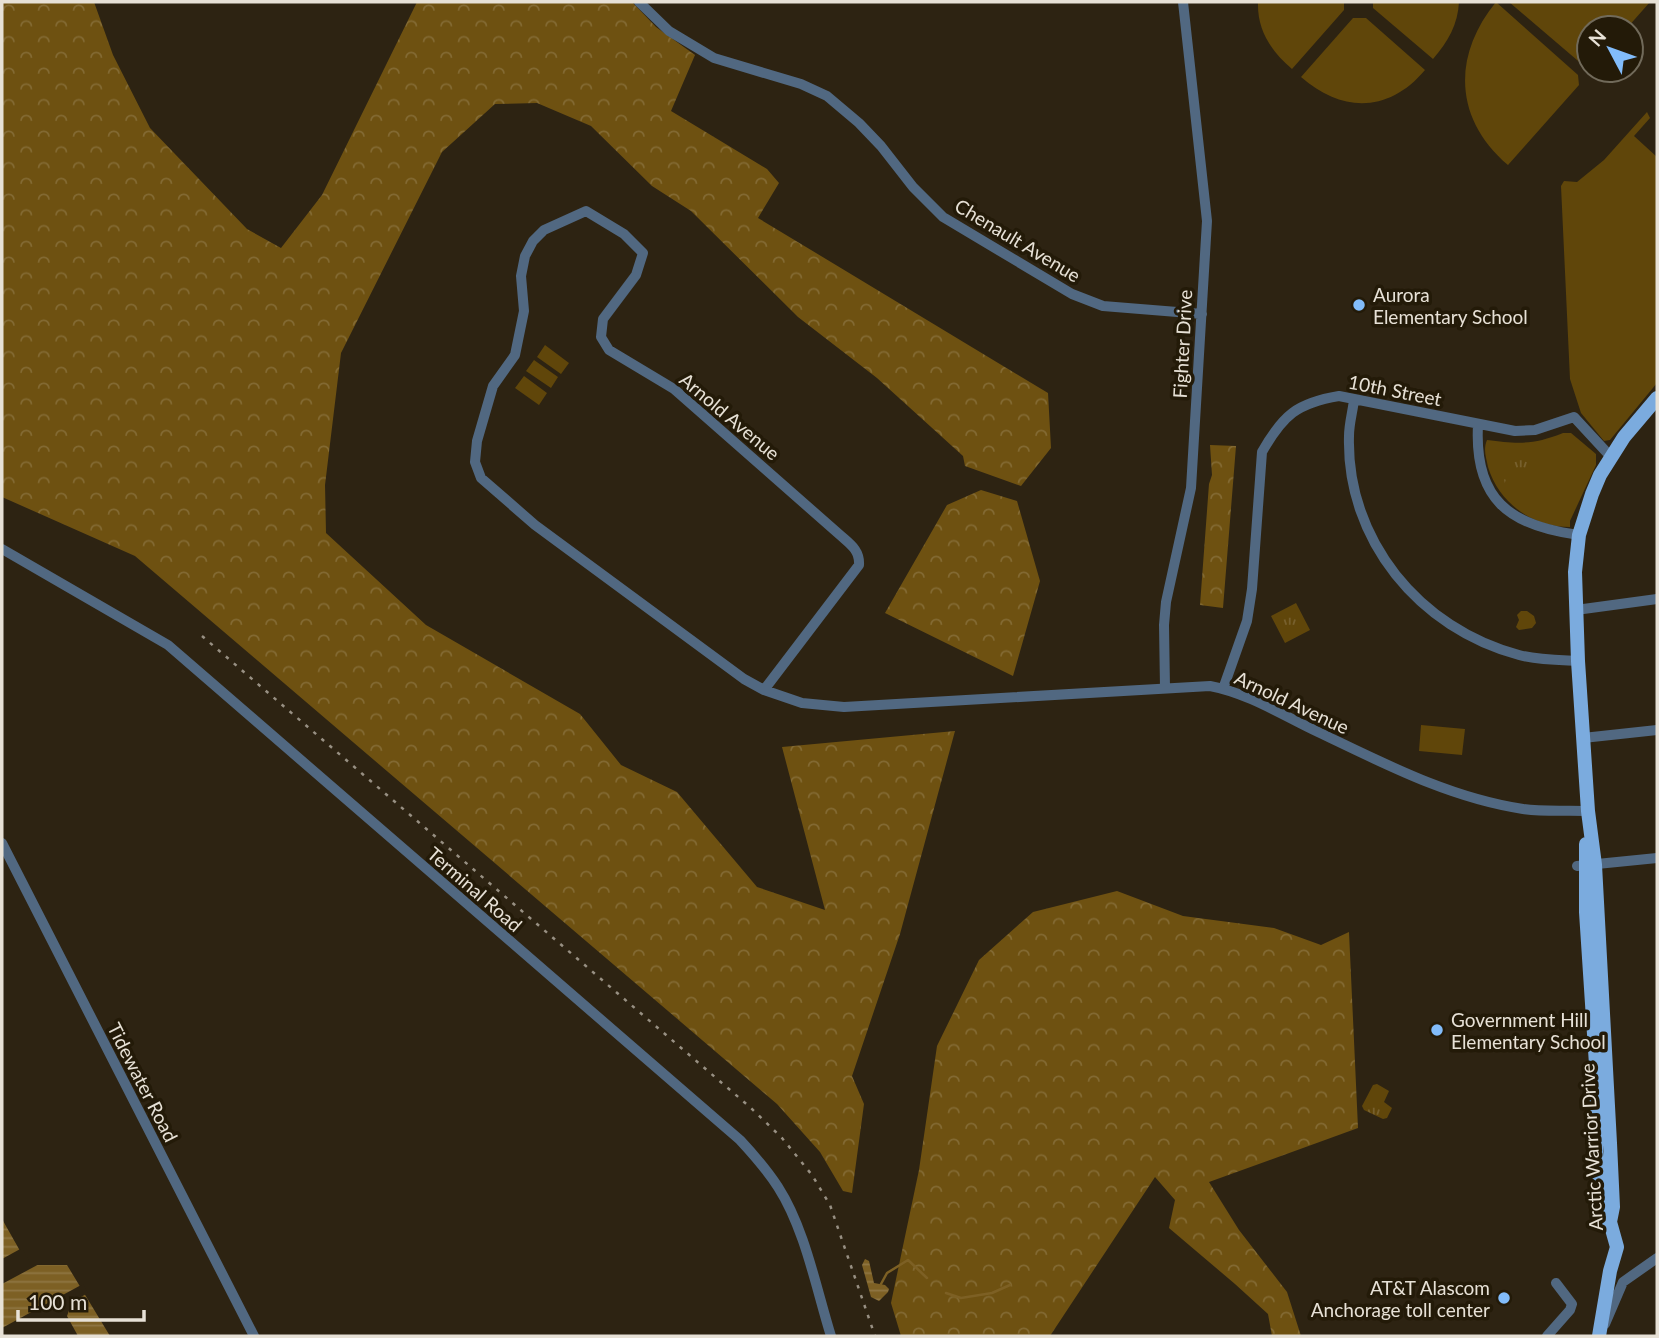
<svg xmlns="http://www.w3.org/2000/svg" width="1659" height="1338" font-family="Lato,sans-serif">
<defs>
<pattern id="forest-crowns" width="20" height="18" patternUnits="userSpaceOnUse" patternTransform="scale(1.75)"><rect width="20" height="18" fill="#6e5111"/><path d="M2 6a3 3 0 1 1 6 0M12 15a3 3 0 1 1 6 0" fill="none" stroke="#836a33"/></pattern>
<pattern id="park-tufts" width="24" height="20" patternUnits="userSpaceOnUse" patternTransform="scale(1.75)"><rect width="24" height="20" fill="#60460a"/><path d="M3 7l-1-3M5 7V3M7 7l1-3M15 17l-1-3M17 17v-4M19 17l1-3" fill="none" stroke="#77602d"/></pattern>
<pattern id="water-rules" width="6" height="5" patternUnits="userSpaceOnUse" patternTransform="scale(1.75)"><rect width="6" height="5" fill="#7d6024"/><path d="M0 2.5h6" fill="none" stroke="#8f7643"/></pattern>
</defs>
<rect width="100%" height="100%" fill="#2d2312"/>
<path fill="#60460a" d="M1258 2H1344V10L1292 69C1271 51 1257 30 1258 2Z
M1373 2H1459C1458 24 1448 42 1433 59L1373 8Z
M1496 2 1578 75 1579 85 1508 165C1454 119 1452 56 1496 2Z
M1509 2H1650L1627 28H1589V66H1584Z
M1353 18H1366L1425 70C1389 113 1342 113 1301 77Z
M1647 112 1650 118 1634 136 1657 157V383L1610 440 1604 441 1581 413 1570 379 1561 186 1564 181 1577 182 1604 160Z
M545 345 569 363 561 374 537 357Z
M534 360 558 377 551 388 526 371Z
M524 376 547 393 539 405 515 388Z
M1563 433H1571L1596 454V465L1570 521V527C1532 527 1499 503 1488 467 1486 456 1483 450 1487 440 1518 444 1533 445 1563 433Z
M1421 725 1465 729 1462 755 1419 751Z"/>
<path fill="url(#forest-crowns)" d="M2 2H94L113 55 150 128 247 229 281 248 322 195 417 2H632L656 27 695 55 671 111 767 169 779 183 758 218 1048 393 1051 448 1021 486 965 466 963 456 877 378 798 317 691 211 652 186 591 126 537 103 495 104 442 152 341 353 325 485 326 533 426 625 580 714 621 765 677 792 757 887 825 910 782 747 955 731 900 934 852 1076 864 1104 852 1193 843 1191 820 1152 777 1104 135 556 2 497Z
M1210 445 1236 446 1223 608 1200 605 1209 484 1212 475Z
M981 490 1017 501 1040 581 1013 676 885 613 947 505Z
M1117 891 1183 916 1274 928 1321 945 1349 932 1358 1128 1209 1182 1239 1230 1287 1292 1301 1336H1272L1268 1314 1235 1284 1169 1228 1175 1200 1155 1177 1050 1336H901L891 1303 919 1170 937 1046 979 960 1033 912Z"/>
<path fill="url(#park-tufts)" d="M1526 454 1534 484 1507 491 1499 461Z
M1296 603 1310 630 1285 643 1271 616Z
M1527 611 1534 616 1536 623 1532 628 1519 630 1516 627 1519 620 1517 615 1521 611Z
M1377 1084 1389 1091 1384 1102 1392 1108 1387 1118 1383 1119 1364 1110 1362 1106 1373 1085Z"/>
<path fill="url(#water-rules)" d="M2 1219 28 1265H67L110 1336H2Z
M865 1259 869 1261 874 1283 885 1285 889 1289 888 1292 879 1301 871 1297 862 1265Z"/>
<path fill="#2d2312" d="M22 1248 30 1262H43L2 1284V1259Z
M83 1284 88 1293 72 1302 67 1316 78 1336H2V1328Z"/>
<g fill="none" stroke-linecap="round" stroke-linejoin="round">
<path stroke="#7d6024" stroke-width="2.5" d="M881 1284 887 1273 908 1260 927 1278
M946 1293 961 1298 992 1293 1010 1285"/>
<path stroke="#516881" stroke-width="10" d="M639 2 669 31 714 58 801 84 827 96 859 123 881 146 913 187 943 217 1072 294 1103 306 1202 314
M586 211 624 234 643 253 636 275 603 319 601 337 609 350 674 389 840 535C850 544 860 550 859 565L764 690 744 679 535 525 481 478 475 462 477 441 493 386 515 355 524 311 521 276 525 256 533 241 544 230Z
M1354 399C1353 411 1349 423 1349 436 1346 540 1420 629 1519 655 1538 660 1558 660 1578 661
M1478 425C1474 499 1509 526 1579 535
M2 549 168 645 740 1140C754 1155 767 1170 778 1187 805 1229 816 1288 831 1336
M1576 610 1657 599
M1165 688 1164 625 1166 602 1191 488 1207 221 1183 2
M1223 689 1247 621 1252 589 1262 452C1283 415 1297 403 1339 396L1515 431 1535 430 1574 417 1611 457
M764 690 802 703 844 707 1210 686C1248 693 1284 716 1318 732 1385 764 1450 798 1523 809 1544 812 1567 810 1588 811
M1583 738 1657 730
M2 843 254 1336
M1577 866 1657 858
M1605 1324 1623 1282 1657 1258
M1547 1336 1570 1310 1572 1304 1556 1283"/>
<path stroke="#7babde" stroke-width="14" d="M1586 844V912L1597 1080 1596 1152 1603 1206V1225
M1599 1336 1610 1271 1617 1247 1610 1222 1613 1207 1610 1143 1595 865 1588 811 1578 661 1575 572 1579 535 1592 494 1600 475 1624 437 1657 398"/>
<path stroke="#989083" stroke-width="2.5" stroke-dasharray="3.5 7" stroke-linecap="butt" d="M202 636 751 1108 782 1138 812 1175 830 1205 875 1336"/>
</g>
<g fill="#82bcfa" stroke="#231a08" stroke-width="2.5">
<circle cx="1359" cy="305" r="7"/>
<circle cx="1437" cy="1030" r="7"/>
<circle cx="1504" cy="1298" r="7"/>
</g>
<g text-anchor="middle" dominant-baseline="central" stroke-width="7" stroke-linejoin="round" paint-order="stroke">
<g font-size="19" fill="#e7e1d6" stroke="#231a08">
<text transform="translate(1018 240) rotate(31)">Chenault Avenue</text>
<text transform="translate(1182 344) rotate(-87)">Fighter Drive</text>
<text transform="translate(1395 390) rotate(11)">10th Street</text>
<text transform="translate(730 416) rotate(40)">Arnold Avenue</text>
<text transform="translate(1292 702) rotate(25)">Arnold Avenue</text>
<text transform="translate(475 889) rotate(41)">Terminal Road</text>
<text transform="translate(143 1082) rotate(63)">Tidewater Road</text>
<text transform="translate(1591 1147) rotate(-93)">Arctic Warrior Drive</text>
</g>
<g font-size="19" fill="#e7e1d6" stroke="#231a08" text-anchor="start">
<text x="1373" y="294">Aurora<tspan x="1373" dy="22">Elementary School</tspan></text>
<text x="1451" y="1019">Government Hill<tspan x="1451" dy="22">Elementary School</tspan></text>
<text x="1490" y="1287" text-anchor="end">AT&amp;T Alascom<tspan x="1490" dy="22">Anchorage toll center</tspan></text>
</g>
</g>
<rect width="1659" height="1338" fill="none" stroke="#e7e1d6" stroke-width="7"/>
<g transform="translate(1610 49) rotate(311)"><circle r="33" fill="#231a08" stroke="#716a5a" stroke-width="2"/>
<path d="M0-5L12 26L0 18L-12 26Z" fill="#82bcfa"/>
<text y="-10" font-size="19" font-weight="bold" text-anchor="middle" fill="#e7e1d6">N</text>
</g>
<path d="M18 1310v10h126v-10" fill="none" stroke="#e7e1d6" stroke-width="3.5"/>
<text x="28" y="1310" font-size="21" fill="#e7e1d6" stroke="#231a08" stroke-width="5" paint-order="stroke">100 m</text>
</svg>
